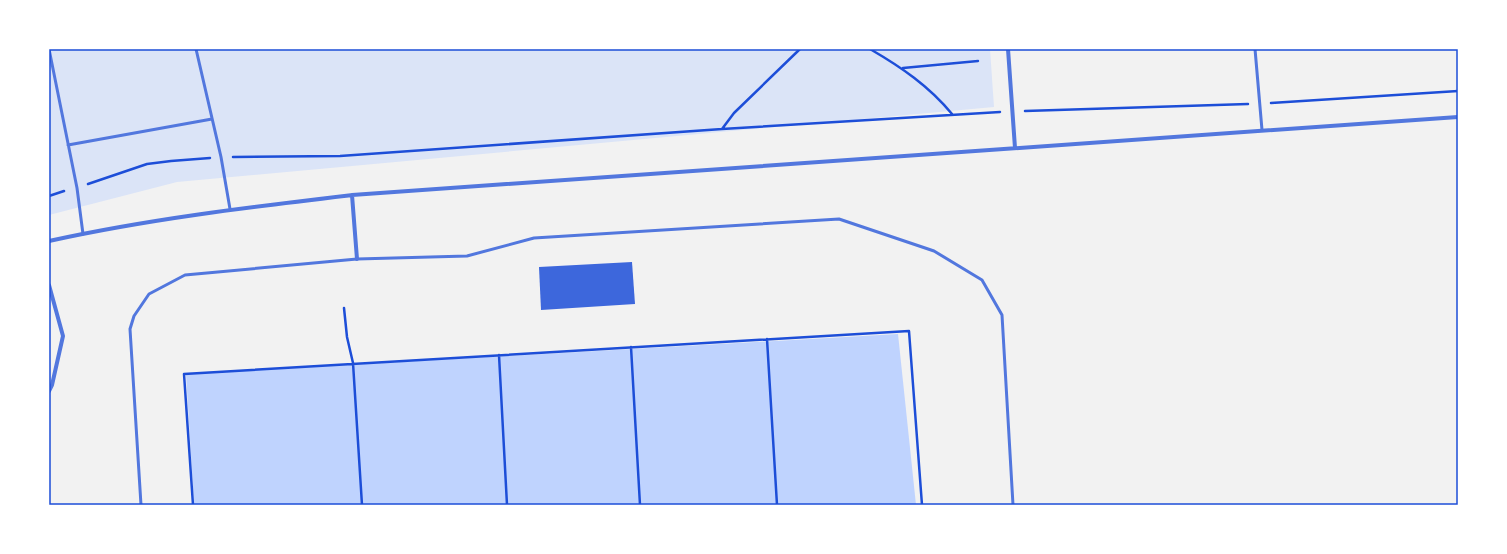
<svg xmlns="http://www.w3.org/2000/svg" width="1507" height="554" font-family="'Golos Text',sans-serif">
<rect width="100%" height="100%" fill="#f2f2f2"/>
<path fill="#dbe4f7" d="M49 49H990L994 107 177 182 49 215Z"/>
<path fill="#bfd3fe" d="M898 334 916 505H194L186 374Z"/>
<path fill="#3d67dc" d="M632 262 635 304 541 310 539 267Z"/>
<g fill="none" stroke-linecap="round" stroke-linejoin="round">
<path stroke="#1d4ed8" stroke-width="2.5" d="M870 49C901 67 929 86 952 114
M903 68 978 61
M1271 103 1458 91
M1025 111 1248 104
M722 129 734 113 800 49
M233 157 340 156 722 129 1000 112
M88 184 147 164 171 161 210 158
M49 196 64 191
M344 308 347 337 353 363 362 505
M767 339 777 505
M631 347 640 505
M499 355 507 505
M193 505 184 374 909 331 922 505"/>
<path stroke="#5277de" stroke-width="3" d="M49 49 77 188 83 234
M196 49 221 157 230 209
M1255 49 1262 130
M68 145 212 119
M141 505 130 329 134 316 149 294 185 275 357 259 467 256 534 238 839 219 934 251 982 280 1002 315 1013 505"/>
<path stroke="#5277de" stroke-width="4" d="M1008 49 1015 148
M352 195 357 259
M49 241C149 219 251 207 352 195L1458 117
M49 285 63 336 52 385 49 391"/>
</g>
<rect width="1507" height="554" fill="none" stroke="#ffffff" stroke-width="100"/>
<rect x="50" y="50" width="1407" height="454" fill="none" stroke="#1d4ed8" stroke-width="1.5"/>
</svg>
